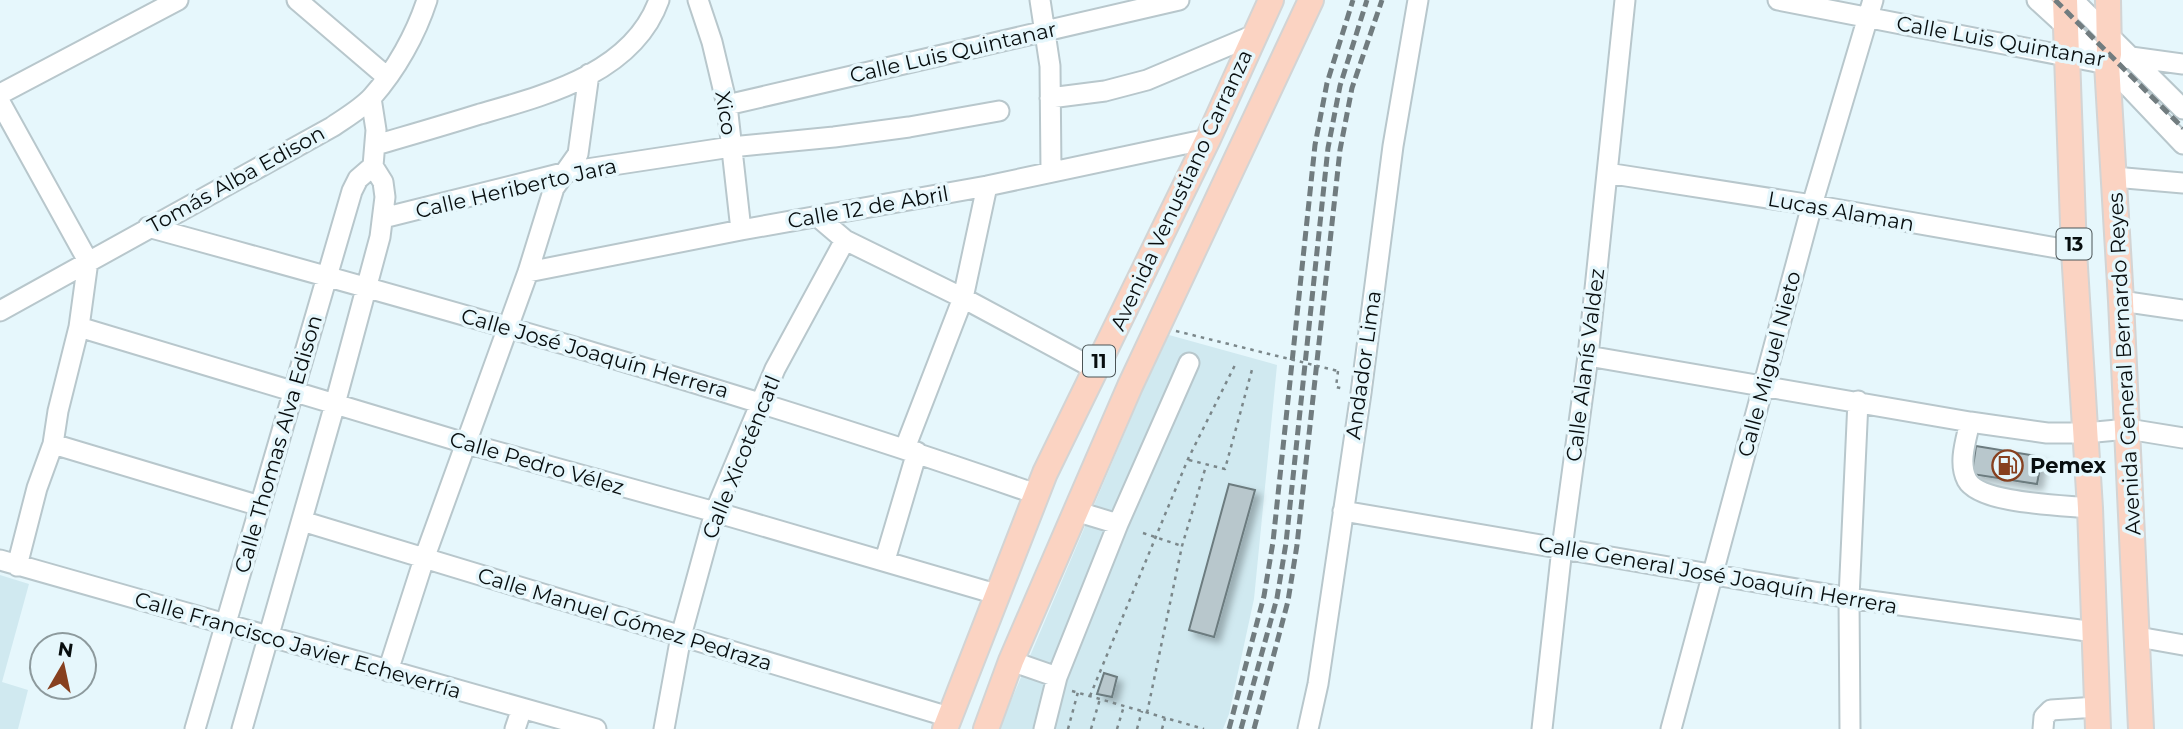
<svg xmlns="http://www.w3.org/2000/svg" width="2183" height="729" font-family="Montserrat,sans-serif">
<defs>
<filter id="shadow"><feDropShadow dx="5.5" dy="5.5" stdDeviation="3.5" flood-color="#0004"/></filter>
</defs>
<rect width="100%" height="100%" fill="#e6f7fc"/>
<path fill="#d0e9f0" d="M1169 335 1277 365 1254 599 1229 714 1223 729H999L1142 392Z
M0 575 29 584 2 682 28 690 18 729H0Z"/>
<path fill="#b8c7cc" stroke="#6c7b7f" stroke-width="2" filter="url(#shadow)" d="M1976 446 2042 457 2037 484 1972 474Z
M1229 484 1255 490 1214 637 1189 630Z
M1104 673 1117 677 1112 697 1097 694Z"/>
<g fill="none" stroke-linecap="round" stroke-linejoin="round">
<defs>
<path id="minor" d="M297 0 387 77
M698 0 712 42 727 105 741 230
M1040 0 1050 66 1051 172
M1778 0 2107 64 2131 57 2183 64
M2037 0 2107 64 2183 144
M2073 0 2183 109
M0 94 178 0
M1050 98 1105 91 1147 80 1254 35
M0 102 88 261 79 327 58 411 53 444 37 488 17 566
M727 105 1179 0
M376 145C410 135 445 125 480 114 546 95 633 73 659 0
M1607 173 1812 205 2074 251
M2114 177 2183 183
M818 217 845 240 963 298 1095 369
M383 218 567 172 731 147 834 137 909 127 999 111
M148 227C447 309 744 392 1036 494
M528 272 741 230 987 186 1208 139
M2121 301 2183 310
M0 311 332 127C345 118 361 109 372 97 396 70 416 34 427 0
M79 327 465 443 715 512 996 594
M1588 356 1970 422 2047 433H2085L2128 429 2183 438
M1970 422C1966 440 1958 463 1967 480 1980 504 2063 505 2090 508
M53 444 260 506
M905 448 963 298 987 186
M1343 511 1849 598 2094 632
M302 521 949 717
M1118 524 1189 363
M0 560 596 729
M885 560 917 452
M2138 637 2183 645
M1011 661 1057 677 1118 524 1075 511
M388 671 424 559 528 272 554 188 578 154 589 74
M195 729 352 191 358 179 373 166
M242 729 335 404 380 237 385 197 383 182 373 166 376 130 371 98
M515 729 522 708
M664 729 681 636 715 512 775 369 845 240
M1044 729 1057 677
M1308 729 1318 684 1361 393 1393 146 1418 0
M1542 729 1562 548 1588 356 1625 0
M1671 729 1812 205 1873 0
M1850 729 1849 598 1858 401
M2043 729 2044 717 2051 710 2097 707"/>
<path id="major" d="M2065 0 2074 251 2090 508 2098 729
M2108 0 2109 54 2107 64 2121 301 2141 729
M945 729 1045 473 1208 139 1271 0
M986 729 1011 661 1130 386 1311 0"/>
</defs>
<use href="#minor" stroke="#b8c7cc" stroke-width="23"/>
<use href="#major" stroke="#d3d4d4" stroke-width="28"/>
<path stroke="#7b878a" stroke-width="2.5" stroke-dasharray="3.5 5" stroke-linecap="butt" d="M1338 371 1336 387 1344 389
M1189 460 1225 469 1253 366
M1143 533 1182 546
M1072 691 1204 729
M1090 696 1188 459 1236 363
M1147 713 1182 546 1206 466
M1068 729 1078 692
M1091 729 1100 699
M1117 729 1124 706
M1137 729 1142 711
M1162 729 1165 718"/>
<use href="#minor" stroke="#fff" stroke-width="19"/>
<use href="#major" stroke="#fbd3c2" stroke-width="24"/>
<path stroke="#717c7f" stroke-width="5" stroke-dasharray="10 5" stroke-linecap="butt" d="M2055 0 2183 128
M1229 729 1264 596 1273 542 1315 145 1327 83 1353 0
M1241 729 1277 598 1286 543 1328 148 1340 86 1367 0
M1254 729 1288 601 1297 545 1340 150 1352 88 1382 0"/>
<path stroke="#7b878a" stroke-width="2.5" stroke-dasharray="3.5 5" stroke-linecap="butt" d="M1176 331 1338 371"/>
</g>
<defs>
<symbol id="fuel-ring" viewBox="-11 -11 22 22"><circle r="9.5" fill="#e6f7fc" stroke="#87401f" stroke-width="1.5"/><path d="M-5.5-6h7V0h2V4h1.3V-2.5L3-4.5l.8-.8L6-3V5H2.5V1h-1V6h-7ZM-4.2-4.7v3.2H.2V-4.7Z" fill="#87401f"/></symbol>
</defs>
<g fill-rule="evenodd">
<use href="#fuel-ring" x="1990" y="448" width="35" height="35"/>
</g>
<g text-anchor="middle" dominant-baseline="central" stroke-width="7" stroke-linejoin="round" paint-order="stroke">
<g fill="#e6f7fc" stroke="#4b5456" stroke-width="2">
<rect x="2056.5" y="228.5" width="35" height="31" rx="5"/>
<rect x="1083" y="345.5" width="32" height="31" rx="5"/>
</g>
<g font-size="19" font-weight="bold" fill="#080e0f">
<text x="2074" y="244">13</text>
<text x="1099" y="361">11</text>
</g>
<g font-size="21" fill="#080e0f" stroke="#e6f7fc">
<text transform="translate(2001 41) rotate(10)">Calle Luis Quintanar</text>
<text transform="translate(953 52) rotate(-13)">Calle Luis Quintanar</text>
<text transform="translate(726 113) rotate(81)">Xico</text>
<text transform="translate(236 179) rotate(-29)">Tomás Alba Edison</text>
<text transform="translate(516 188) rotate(-13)">Calle Heriberto Jara</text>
<text transform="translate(1181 190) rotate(-65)">Avenida Venustiano Carranza</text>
<text transform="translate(868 207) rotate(-10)">Calle 12 de Abril</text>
<text transform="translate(1841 211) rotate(10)">Lucas Alaman</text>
<text transform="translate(595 353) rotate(16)">Calle José Joaquín Herrera</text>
<text transform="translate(1769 364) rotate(-75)">Calle Miguel Nieto</text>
<text transform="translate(2124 364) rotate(-93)">Avenida General Bernardo Reyes</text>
<text transform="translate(1363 365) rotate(-82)">Andador Lima</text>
<text transform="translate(1585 365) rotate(-83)">Calle Alanís Valdez</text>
<text transform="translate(278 444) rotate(-74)">Calle Thomas Alva Edison</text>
<text transform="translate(741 457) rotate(-68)">Calle Xicoténcatl</text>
<text transform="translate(537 463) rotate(16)">Calle Pedro Vélez</text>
<text transform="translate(1718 575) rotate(10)">Calle General José Joaquín Herrera</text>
<text transform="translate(625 619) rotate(17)">Calle Manuel Gómez Pedraza</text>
<text transform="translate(298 645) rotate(16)">Calle Francisco Javier Echeverría</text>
</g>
<g font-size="21" font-weight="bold" fill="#080e0f" stroke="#e6f7fc" text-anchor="start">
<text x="2030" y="465">Pemex</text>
</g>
</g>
<g transform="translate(63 666) rotate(9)"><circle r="33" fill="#e6f7fc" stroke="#8d9a9d" stroke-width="2"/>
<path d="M0-5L12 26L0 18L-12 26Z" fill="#87401f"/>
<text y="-10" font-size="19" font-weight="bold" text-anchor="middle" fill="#080e0f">N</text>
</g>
</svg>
